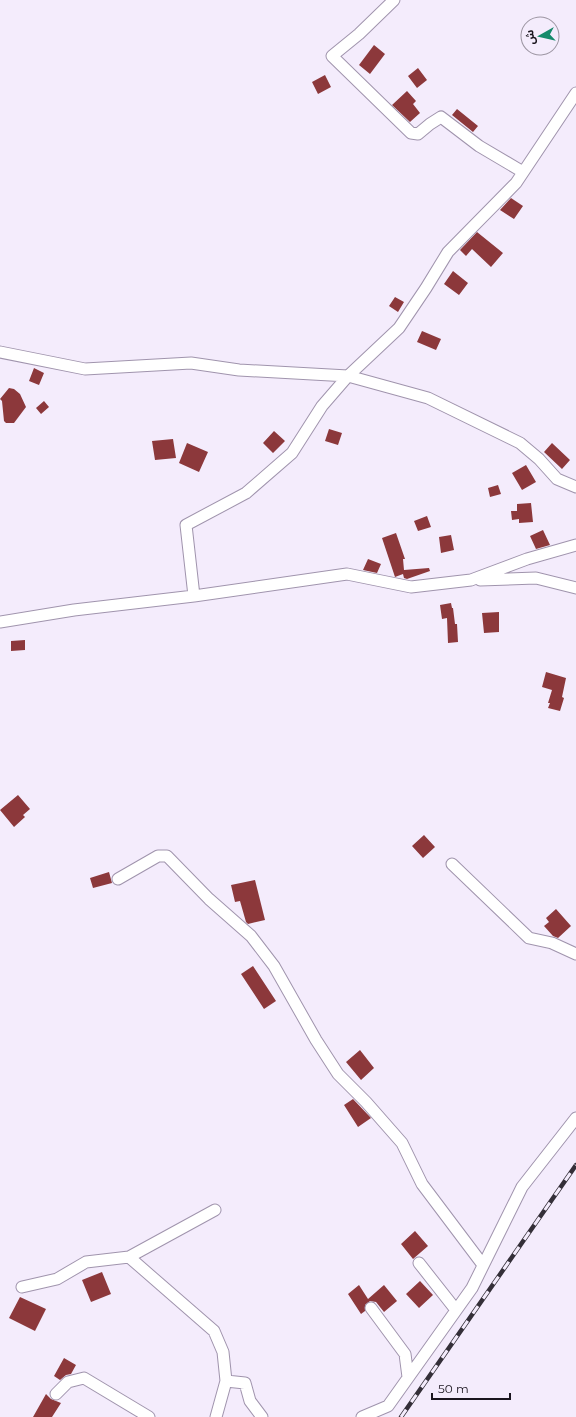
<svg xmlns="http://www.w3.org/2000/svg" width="576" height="1417" font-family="Montserrat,'Noto Sans Arabic',sans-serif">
<rect width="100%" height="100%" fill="#f4ecfc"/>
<path fill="#8c383b" d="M374 45 385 54 370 74 359 65Z
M418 68 427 80 417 88 408 76Z
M325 75 331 87 318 94 312 82Z
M407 91 416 101 413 104 420 113 410 122 392 105Z
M457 109 478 126 473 132 452 115Z
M511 198 523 206 514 219 500 210Z
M477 232 503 253 491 267 472 249 466 256 460 250Z
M453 271 468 283 459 295 444 284Z
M395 297 404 302 398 312 389 306Z
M422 331 441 339 436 350 417 342Z
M34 368 44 373 39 385 29 381Z
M9 388 14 389 20 394 26 407 14 423H6L4 421 2 401 0 399Z
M44 401 49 407 41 414 36 408Z
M329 429 342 433 338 445 325 441Z
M274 431 285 441 273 453 263 443Z
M173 439 176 458 155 460 152 441Z
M187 443 208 452 199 472 179 463Z
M552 443 570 460 562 469 544 452Z
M526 465 536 482 522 490 512 473Z
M498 485 501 494 490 497 488 488Z
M531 503 533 522 519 523V519L512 520 511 511H517V504Z
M427 516 431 527 418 531 414 521Z
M543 530 550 545 536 549 530 536Z
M396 533 405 559H403L404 570 429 568 430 571 407 579 404 578 403 574 395 577 382 538Z
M451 535 454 550 441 553 439 537Z
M368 559 381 564 377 573 363 570Z
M451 603 452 608H453L455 624H457L458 642 448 643 447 618 442 619 440 605Z
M499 612V632L484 633 482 613Z
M25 640V650L11 651V641Z
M546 672 566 678 562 697 564 698 560 711 548 708 550 703H548L552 690 542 687Z
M18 795 30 809 23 815 25 817 14 827 0 810Z
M424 835 435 847 423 858 412 846Z
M109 872 112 883 93 888 90 878Z
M255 880 265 920 248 924 246 922 240 901 235 902 231 885Z
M556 909 571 926 558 938 553 936 544 926 549 922 546 918Z
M253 966 276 1001 264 1009 241 974Z
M360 1050 374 1068 361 1080 346 1062Z
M353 1099 371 1118 358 1127 344 1105Z
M415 1231 428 1246 413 1259 401 1244Z
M102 1272 111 1294 91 1302 82 1280Z
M420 1281 433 1295 419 1308 406 1294Z
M359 1285 368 1299 384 1285 397 1301 384 1312 376 1302 370 1301 365 1305V1311L361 1314 348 1294Z
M20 1297 46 1309 35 1331 9 1318Z
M64 1358 76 1365 71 1374 66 1375 60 1380 54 1376Z
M46 1394 51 1399 61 1403 52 1417H33Z"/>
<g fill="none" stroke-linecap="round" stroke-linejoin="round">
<defs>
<path id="minor" d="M394 0 359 34 332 56 411 133 418 134 430 124 441 117 479 146 523 172
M0 352 85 369 191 363 239 370 348 376 428 398 520 443 539 459 557 479 576 487
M480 580 536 578 576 588
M194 596 186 525 246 493 292 453 322 406 348 376 399 328 426 288 448 252 516 183 576 93
M0 622 74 610 194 596 347 574 411 587 471 580 527 559 576 545
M452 864 529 938 552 943 576 954
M118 879 158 856H167L209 899 251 936 274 966 316 1040 338 1074 366 1102 402 1143 422 1184 483 1265
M215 1210 129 1257 214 1331 223 1352 226 1381 245 1383 250 1401 262 1417
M419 1263 456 1310
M22 1287 57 1279 86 1262 129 1257
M371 1308 405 1354 408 1377
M56 1394 68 1382 84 1378 149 1417
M216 1417 226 1381
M362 1417 388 1406 472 1288 522 1187 576 1118"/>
</defs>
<use href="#minor" stroke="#a094ad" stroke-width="13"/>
<use href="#minor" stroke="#fff" stroke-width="11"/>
<defs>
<path id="rail" d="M401 1417 576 1165"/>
</defs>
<use href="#rail" stroke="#342f38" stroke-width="4.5"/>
<use href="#rail" stroke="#f4ecfc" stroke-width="3" stroke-dasharray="9" stroke-linecap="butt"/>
</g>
<g transform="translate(540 36) rotate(262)"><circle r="19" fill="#f4ecfc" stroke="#9d96a3"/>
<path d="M0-3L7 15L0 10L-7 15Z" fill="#158a6b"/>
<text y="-6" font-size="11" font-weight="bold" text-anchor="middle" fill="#1a151e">ش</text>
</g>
<path d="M432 1393v6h78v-6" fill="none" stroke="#1a151e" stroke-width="2"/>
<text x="438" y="1393" font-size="12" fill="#1a151e" stroke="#f4ecfc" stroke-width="3" paint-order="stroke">50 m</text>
</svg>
